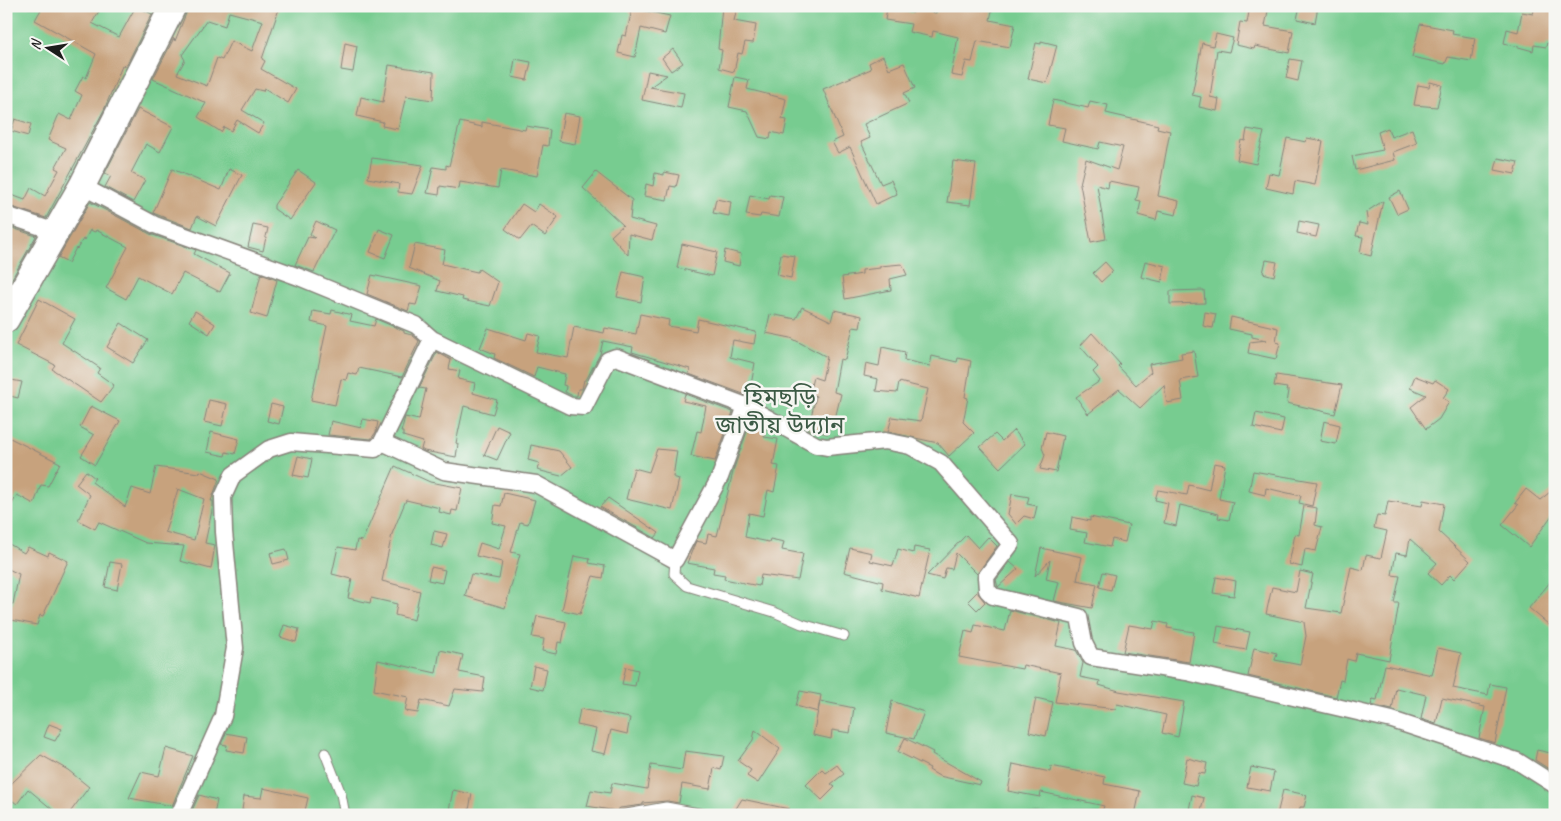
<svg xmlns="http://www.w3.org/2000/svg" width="1561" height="821" font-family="Caveat,'Noto Sans Bengali',sans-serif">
<rect width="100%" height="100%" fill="#f6f6f2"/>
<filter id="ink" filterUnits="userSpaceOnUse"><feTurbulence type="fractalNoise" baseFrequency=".02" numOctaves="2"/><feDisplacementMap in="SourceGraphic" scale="10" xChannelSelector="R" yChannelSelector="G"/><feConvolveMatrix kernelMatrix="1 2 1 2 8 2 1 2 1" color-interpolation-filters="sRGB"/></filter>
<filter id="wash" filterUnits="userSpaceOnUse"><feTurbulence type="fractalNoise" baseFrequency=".0096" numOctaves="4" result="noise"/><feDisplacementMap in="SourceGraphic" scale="20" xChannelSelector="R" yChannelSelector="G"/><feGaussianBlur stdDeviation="1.12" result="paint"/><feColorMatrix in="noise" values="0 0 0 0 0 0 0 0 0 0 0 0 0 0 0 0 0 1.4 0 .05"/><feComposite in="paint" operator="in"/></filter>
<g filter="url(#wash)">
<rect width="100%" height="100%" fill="#f2ead9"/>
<path fill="#77cc90" stroke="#4a7456" d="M6 6H1555V815H6Z"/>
<g id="blocks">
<path fill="#c7a27d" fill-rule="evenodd" d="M43 6H102L92 23 119 37 136 6 152 14 127 64 122 66 104 110 46 218 6 205V193L25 200 31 188 45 196 59 170 55 168 66 148 48 140 59 114 71 120 82 95 75 91 83 76 86 78 96 54 35 20Z
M189 6H280L262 59 265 61 261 69 296 89 288 103 264 88 263 91 255 89 242 110 264 123 258 133 237 120 231 131 224 127 221 132 198 117 206 103 153 79 174 38 175 41ZM229 12 263 21 252 51 231 41 222 60 217 58 207 86 177 74 185 60 182 55 207 20 225 26Z
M722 6 737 8 734 21 756 25 753 43 745 42 742 54 738 53 734 72 719 68 722 50 718 49Z
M937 6H993L990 20 1015 25 1010 47 977 41 972 62 966 61 962 77 951 75 958 37 933 31 932 37 909 32 911 24 885 20 887 8 913 13 914 9 936 13Z
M1250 6H1269L1265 26 1293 31 1289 53 1255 46 1254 49 1236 45 1240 22 1247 23Z
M1300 6H1318L1315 23 1297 19Z
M1535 6H1555V45L1547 43 1546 47 1534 45 1533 51 1504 43 1507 29 1518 32 1522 12 1533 14Z
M627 7 670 16 665 34 641 28 635 57 618 53 622 35 626 36 631 14Z
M1420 24 1453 30 1452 34 1475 38 1471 61 1448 57 1445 64 1412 57Z
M1216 34 1233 38 1229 52 1217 50 1210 97 1219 99 1217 111 1199 107 1201 97 1192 95 1202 43 1213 46Z
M1041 41 1057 45 1047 83 1028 79 1036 43 1041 44Z
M345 43 357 46 353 72 341 70Z
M673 49 683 63 671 71 662 58Z
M883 56 889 69 904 63 915 88 904 93 909 103 864 124 870 138 861 142 881 184 891 180 897 194 876 204 850 147 838 153 832 142 843 137 823 89 871 69 869 63Z
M515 59 531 62 527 80 512 77Z
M1290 59 1302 61 1298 81 1286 78Z
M389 65 434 72 433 100 406 96 398 129 382 126 383 122 357 116 361 97 383 102Z
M648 71 667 75 650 87 684 93 681 108 642 100Z
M735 77 749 80 747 89 786 99 782 119 787 120 784 135 771 132 770 139 759 137 747 111 729 107Z
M1430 82 1442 85 1437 107 1414 105 1418 85 1429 87Z
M1053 100 1088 108 1090 101 1108 105 1106 113 1158 125 1157 128 1170 131 1158 196 1179 201 1176 215 1158 211 1156 220 1138 215 1141 201 1136 200 1139 187 1109 181 1108 188 1097 185 1106 239 1091 242 1080 184 1086 159 1117 170 1123 147 1100 142 1098 149 1062 141 1065 128 1048 125Z
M138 109 173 127 160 152 146 144 131 173 145 180 133 202 105 187 111 176 105 173Z
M564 113 580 116 575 144 559 141Z
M15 119 31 124 28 136 11 131Z
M460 122 482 127V122L525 130 526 126 550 130 548 146 543 145 537 176 501 170 498 188 460 182 459 189 440 186 439 195 427 193 433 167 446 169V165L449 166Z
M1388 128 1391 137 1412 129 1417 143 1393 152 1395 160 1355 170 1352 156 1383 150 1378 132Z
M1247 129 1264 132 1256 164 1237 160 1241 140 1245 141Z
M1287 138 1306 142 1307 138 1323 141 1315 185 1295 181 1293 194 1266 188 1269 173 1279 175Z
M372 158 423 165 412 194 398 192 399 184 368 178Z
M1498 158 1518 162 1515 174 1495 170Z
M953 161 976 164 970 205 947 202Z
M172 169 221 190 229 169 242 175 216 226 197 216 192 228 153 213Z
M298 170 316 182 290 220 274 209V205Z
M596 172 632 200 630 219 656 226 652 240 629 234 628 255 611 236 623 225 583 188Z
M664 172 679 175 676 187 670 186 667 200 644 196 646 184 653 186 655 173 664 175Z
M1400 191 1408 209 1397 214 1389 197Z
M750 195 769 199 770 195 783 197 779 217 761 214 760 217 746 215Z
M716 199 731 202 729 216 713 213Z
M1383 201 1371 256 1360 253 1363 237 1356 236 1359 223 1368 225 1366 212Z
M90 202 150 234 196 250 194 254 230 273 220 292 183 273 172 294 138 276 126 299 106 288 128 247 96 230 95 232 90 230 85 240 83 239 77 249 76 248 68 263 58 258Z
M522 204 534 212 539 204 558 217 545 236 531 226 520 240 505 229Z
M316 221 335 230 314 272 295 265 308 237 315 238 310 234Z
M1299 221 1319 225 1316 237 1297 233Z
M253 225 268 228 263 251 248 247Z
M6 226 36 236 10 282 6 281Z
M379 229 394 235 385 258 370 252Z
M415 244 445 250 442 264 477 272 479 269 498 282 490 306 462 300 463 297 437 291 440 281 409 268Z
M682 244 717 252 712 276 677 268Z
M725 250 741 254 739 266 723 262Z
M781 254 795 256 791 278 777 275Z
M1266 260 1277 262 1274 276 1263 273Z
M1145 261 1165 266 1162 282 1141 277Z
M1105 262 1113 271 1101 282 1093 273Z
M902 264 907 275 890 279 891 290 845 299 842 277 862 274V270L880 268V266Z
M623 272 645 277 641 302 617 297Z
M261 274 277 280 267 318 251 313Z
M372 275 422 286 416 305 410 304 408 311 367 294Z
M1204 290 1205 303 1170 304V291Z
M39 299 75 319 62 343 100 368 97 373 114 385 101 402 52 369 55 365 16 345Z
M802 307 831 321 834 310 862 316 860 328 853 327 845 360 840 359 834 392 841 394 834 423 831 422 828 434 808 429 816 396 809 394 813 377 822 380 827 357 791 338 766 333 770 314 796 319Z
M332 310 352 315 350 321 374 326 376 319 404 331V333L412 335 419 341 402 377 359 368 357 375 348 373 346 380 341 379 335 405 311 400 327 326 311 322 313 311 331 314Z
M195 311 215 324 209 334 189 321Z
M1205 312 1216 314 1213 328 1203 326Z
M640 314 669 320 668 326 696 331 698 319 756 332 754 344 733 340 730 357 755 363 749 396 689 374 690 369 632 352 633 347 603 341 600 354 586 380H584L582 389H578L577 396H573L565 392 566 386 563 385 565 374 537 367 534 377 494 358 495 354 480 348 488 328 526 340 528 333 540 336 536 352 568 358 574 327 604 333 605 328 636 334Z
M1231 317 1278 328 1276 342 1280 343 1276 359 1248 353 1250 342 1266 340 1252 337V334L1229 329Z
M121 323 148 340 133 363 107 347Z
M1092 333 1120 364 1118 366 1136 385 1151 372 1149 364 1182 358 1181 353 1194 351 1198 377 1180 380 1183 400 1167 403 1164 385 1140 408 1119 389 1088 414 1076 397 1100 381 1093 372 1098 367 1080 346Z
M882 347 905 352 904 360 930 366 932 356 957 362 958 358 971 361 965 397 968 398 963 422 974 433 949 456 938 443 888 432 892 417 921 421 928 389 899 382 897 393 876 391 878 379 864 376 866 363 879 366Z
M437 352 451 360 449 369 460 371 458 379 475 383 473 393 497 400 493 414 464 406 456 443 458 444 456 457 424 451 421 449 423 442 403 436V432H401L405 417 419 420 426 389 419 388Z
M1276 375 1342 385 1335 414 1287 403 1289 391H1286L1287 388 1274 386Z
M1415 376 1433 383 1435 380 1449 389 1443 398 1449 402 1439 419 1426 429 1411 407 1426 395 1410 388Z
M6 379 22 382 18 398 6 395Z
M685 394 733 412 715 461 691 456 697 431 701 432 706 406 683 401Z
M209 400 227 404 222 426 204 422Z
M271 404 283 407 279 424 267 421Z
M91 406 120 421 95 465 81 456 94 435 80 427Z
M1256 413 1284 419 1281 433 1253 427Z
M363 419 378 422 376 432 371 439 328 435 331 421 361 428Z
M751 420 766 428 764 437 778 439 773 465 779 466 774 492 768 490 763 516 749 513 745 537 769 542 770 539 784 542 782 550 803 554 798 580 761 575 759 586 724 579 725 575 713 573 714 568 687 563 696 541 706 543 708 534 717 536 734 468Z
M1324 421 1340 425 1336 444 1320 441Z
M497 426 510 432 497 460 484 455Z
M1014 430 1025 444 1000 468 980 447 995 434 1002 441Z
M211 432 239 439 235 454 226 452 225 456 207 452Z
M1046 432 1063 436 1056 472 1040 469 1045 455 1042 448Z
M6 436 60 463 48 486 41 485 34 504 17 495 6 515Z
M531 445 559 451 572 467 561 476 537 470 539 463 528 460Z
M657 449 677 451 673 477 679 479 672 510 626 499 634 468 649 472Z
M298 456 312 459 308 478 293 475Z
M1214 463 1225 465 1219 499 1233 502 1229 520 1218 518 1219 514 1180 505 1176 526 1164 523 1168 503 1155 500 1158 490 1187 495 1189 485 1209 490Z
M395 466 430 482 462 488 457 511 452 510 451 515 439 512 440 508 406 500 392 534 382 581 420 591 414 620 395 615 397 604 371 598 370 603 348 598 352 579 332 574 338 547 355 550 357 540 362 541Z
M156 467 199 473 200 471 219 479 211 501H213V506L205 543 215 545 211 569 180 561 184 546 146 543 99 522 95 529 78 520 90 495 76 484 86 471 95 478 92 482 125 507 132 488 150 494ZM178 489 204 499 194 540 165 532Z
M1253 471 1317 482 1312 506 1299 503 1301 496 1266 488 1265 495 1249 491Z
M1555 488V511L1529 547 1502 525 1518 505 1515 503 1526 489 1540 500Z
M504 493 535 500 528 524 520 522 511 552 520 554 505 608 465 596 471 574 499 579 502 562 476 556 480 543 499 549 506 526 492 523 495 505 501 506Z
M1012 494 1029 497 1027 504 1037 506 1034 519 1024 516 1016 524 1008 514Z
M608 498 659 533 655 538 600 507Z
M1423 500 1444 504 1439 532 1470 561 1454 579 1450 575 1441 585 1428 573 1437 563 1410 539 1407 555 1396 553 1392 575 1400 576 1394 603H1399L1389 660 1356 653 1354 661 1347 659 1343 681 1340 680 1336 697 1248 676 1254 648 1277 653 1275 660 1300 665 1306 636 1304 622 1266 614 1272 587 1296 592 1300 571 1313 574 1306 608 1341 613 1351 567 1363 570 1366 555 1381 558 1387 531 1374 528 1377 515 1385 516 1388 501 1422 506Z
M1304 506 1317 508 1315 525 1322 527 1316 551 1305 549 1302 567 1289 564 1295 534 1299 535Z
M1072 517 1090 521V517L1129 525 1125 542 1112 539 1110 547 1085 542 1087 533 1070 530Z
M434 531 447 534 443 548 431 545Z
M966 535 978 548 988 537 997 546 977 574 956 553 952 569 946 568 943 579 927 575Z
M6 542 24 553 28 547 48 556 49 552 68 561 43 616 40 615 37 625 6 619V603L13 604 19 574 6 568Z
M914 547 930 550 919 598 882 589 883 582 844 572 850 548 872 553 870 561 893 566 898 549 913 553Z
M1041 548 1082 557 1077 580 1097 584 1092 608 1054 601 1059 582 1046 579 1050 560 1035 576Z
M286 549 289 560 273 564 270 553Z
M574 556 590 559 589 563 605 566 603 578 593 576 580 614 562 610Z
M110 562 122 564 117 590 105 587Z
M1010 562 1018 569 998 587 996 580Z
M431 567 445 570 442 583 428 580Z
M1103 572 1115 575 1111 590 1099 587Z
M1555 576V630L1529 608Z
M1216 577 1236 581 1234 596 1213 593Z
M977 592 985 602 977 610 968 601Z
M1010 610 1061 623 1056 646 1076 650 1083 663 1080 677 1100 681 1099 685 1119 691 1184 702 1178 737 1162 733 1166 715 1117 704 1116 709 1055 702 1061 673 1023 665 1022 669 959 657 965 631 973 633 975 625 1005 631Z
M537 616 566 622 562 643 558 642 556 654 542 651 544 639 532 637Z
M1155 621 1168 624 1167 628 1194 632 1189 662 1123 652 1129 625 1153 629Z
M284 625 299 629 296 642 280 637Z
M1218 626 1250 632 1246 650 1215 644Z
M1438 648 1461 653 1453 688 1488 695 1490 684 1506 687 1495 743 1479 738 1485 707 1442 698 1436 724 1421 719 1426 695 1396 688 1392 710 1371 705 1373 699 1377 700 1385 665 1432 675Z
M440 650 463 655 459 672 485 677 483 692 455 689 449 706 421 700 418 713 405 711 408 697 374 690 378 660 436 673Z
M534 666 547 669 543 690 530 687Z
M626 667 638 670 635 686 622 684Z
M800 691 821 695 818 712 796 706Z
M1036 698 1053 702 1046 736 1029 732Z
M820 701 854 708 850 733 832 730 831 739 813 735Z
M892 701 924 712 914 739 886 733Z
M580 709 630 718 627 734 611 730 605 754 591 751 596 729 577 725Z
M49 724 62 729 55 741 44 737Z
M755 730 780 749 758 783 747 776 751 770 738 761 753 740Z
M226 733 247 737 244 753 226 750 227 745 221 744Z
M905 738 933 752 932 754 981 782 980 785 939 776 929 770 930 768 898 752Z
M166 748 193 756 172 806 129 798 141 772 159 776Z
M1537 750 1555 754V773L1535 760Z
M685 751 724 756 721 770 714 768 710 789 682 784 679 803 667 801 643 803V805L620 808 616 811 587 806 591 790 610 793 612 783 647 789 651 765 682 770Z
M41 755 68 770 89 787 68 815H59L28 789 17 804 6 796V792L12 783Z
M1187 758 1207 763 1205 774 1199 773 1196 786 1182 783Z
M1013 764 1050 772 1051 766 1105 777 1104 784 1140 791 1135 815H1101L1104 806 1041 792 1040 797 1008 791Z
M837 765 844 774 831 784 835 787 822 800 806 785 822 769 826 773Z
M1251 767 1274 772 1270 791 1247 787Z
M263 788 308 798 304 815 290 812V815H270L242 810 244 796 261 798Z
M453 790 472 794 468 815H448Z
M1283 790 1307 795 1304 807H1300L1299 815H1277Z
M199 795 217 800 214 815H190Z
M1192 795 1204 798 1200 815H1188Z
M742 799 789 809V815H732Z"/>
</g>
</g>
<g filter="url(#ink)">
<use href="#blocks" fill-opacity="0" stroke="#87837a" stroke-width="1"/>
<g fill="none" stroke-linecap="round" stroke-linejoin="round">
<defs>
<path id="lane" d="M675 560 674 574 687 586 774 612 802 624 844 636
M325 753 341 794 345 815
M621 815 666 807 709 815"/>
<path id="street" d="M82 186 155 225 299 277 416 325 432 339 570 406 584 407 608 360 616 357 746 406 816 445 827 447 885 441 910 446 941 463 1011 544 986 577 987 590 993 596 1079 617 1084 643 1091 657 1187 672 1392 720 1517 761 1555 785
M6 215 56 232
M382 442 444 471 536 484 675 560 720 477 746 406
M179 815 223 716 235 648 224 532 223 497 233 475 269 449 291 442 375 449 382 442 432 339"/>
<path id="primary" d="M6 319 82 186 173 6"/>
</defs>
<use href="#lane" stroke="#87837a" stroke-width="11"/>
<use href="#street" stroke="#87837a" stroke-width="19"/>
<use href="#primary" stroke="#87837a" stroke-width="29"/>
<use href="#lane" stroke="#fff" stroke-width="9"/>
<use href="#street" stroke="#fff" stroke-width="16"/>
<use href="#primary" stroke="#fff" stroke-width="26"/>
</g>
</g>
<g text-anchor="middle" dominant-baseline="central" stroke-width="5" stroke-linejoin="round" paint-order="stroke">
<g font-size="24" fill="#3c5a45" stroke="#f6f6f2">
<text x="780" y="397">হিমছড়ি<tspan x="780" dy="28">জাতীয় উদ্যান</tspan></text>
</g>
</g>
<rect width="1561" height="821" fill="none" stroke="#f6f6f2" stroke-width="25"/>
<g transform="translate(48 48) rotate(282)" stroke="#f6f6f2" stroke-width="4" paint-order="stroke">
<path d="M0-4L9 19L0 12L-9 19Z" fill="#1c1c1c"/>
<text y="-8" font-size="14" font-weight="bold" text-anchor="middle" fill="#1c1c1c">N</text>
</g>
</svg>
